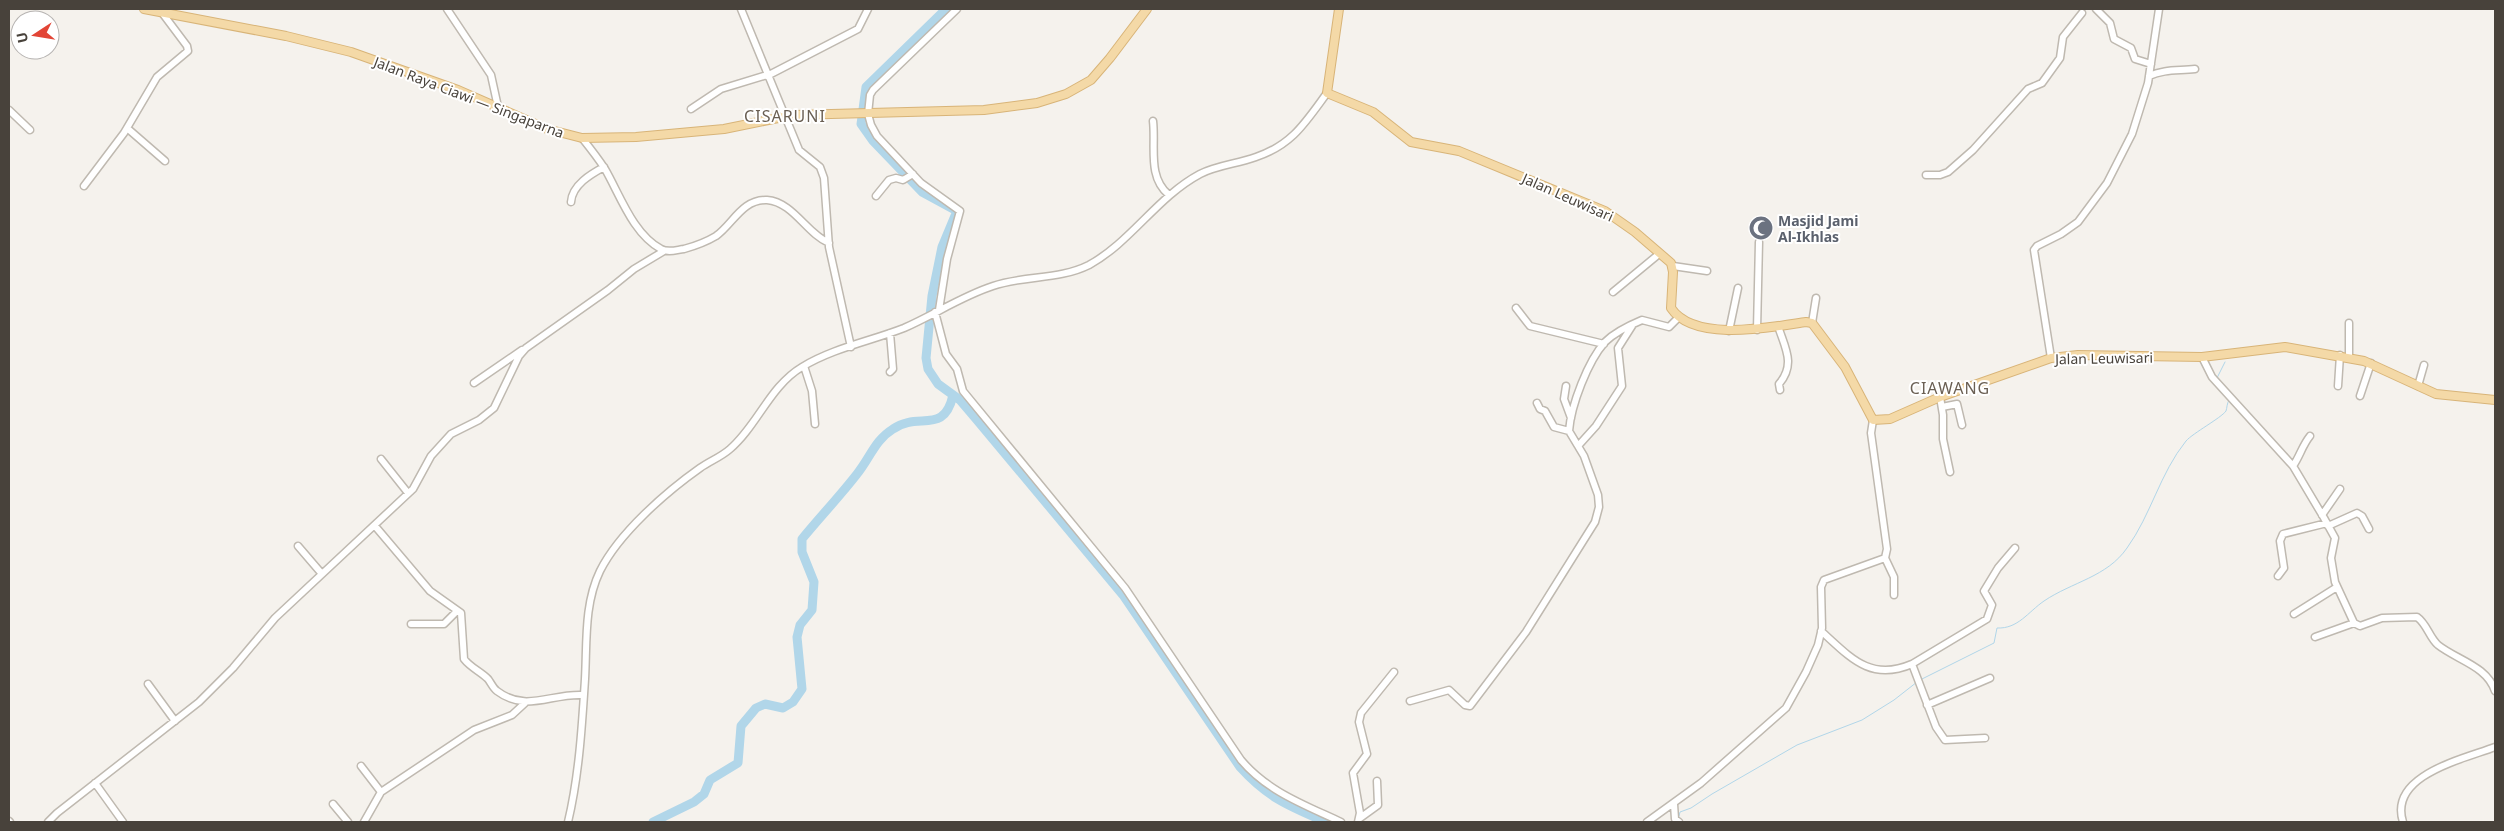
<svg xmlns="http://www.w3.org/2000/svg" width="2504" height="831" font-family="'Noto Sans',sans-serif">
<rect width="100%" height="100%" fill="#f5f2ed"/>
<g fill="none" stroke-linecap="round" stroke-linejoin="round">
<path stroke="#b1d6e9" stroke-width="1" d="M2217 378 2225 362
M1920 680 1994 643 1997 628C2018 629 2028 612 2044 601 2072 582 2107 577 2127 548 2151 515 2160 473 2186 441 2193 433 2221 418 2226 411 2227 408 2227 403 2229 400
M1679 816 1680 812 1691 808 1712 794 1797 745 1862 720 1894 700 1917 682"/>
<path stroke="#b1d6e9" stroke-width="9" d="M946 9 866 87 861 124 873 141 922 192 957 211 942 247 932 296 926 358 928 369 938 384 960 400 977 420 1123 595 1240 767C1268 798 1289 806 1326 822
M653 822 694 802 704 794 710 780 738 763 741 726 756 708 765 704 783 708 793 702 802 689 797 637 800 625 812 610 814 582 802 552V539C820 517 840 496 857 474 870 458 875 440 893 429 918 411 944 436 953 395"/>
<defs>
<path id="minor" d="M447 9 491 75 498 107
M741 9 799 150 820 167 824 178 829 247 851 347
M2096 9 2110 23 2114 39 2131 48 2135 59 2151 64
M767 76 858 29 868 9
M2149 76C2164 69 2179 71 2195 69
M691 109 721 89 767 75
M9 110 30 130
M1153 121C1156 146 1147 177 1169 195
M127 128 165 161
M582 138C590 148 598 158 605 169 620 195 633 234 661 249 668 253 676 250 684 249 695 246 706 242 716 236 733 224 742 199 767 200 793 202 807 234 829 243
M1926 175H1940L1948 172 1973 150 2028 89 2042 83 2060 58 2063 37 2082 13
M84 186 124 133 157 77 188 51 187 46 163 14
M876 196 889 180 896 178 903 180 913 174
M571 202C572 185 591 174 604 167
M1673 266 1707 271
M1613 292 1659 254
M1516 308 1530 326 1604 344
M939 310 947 259 960 211 921 183 877 136 871 125 868 114 870 95 873 90 957 9
M935 312 946 354 957 369 963 391 1125 588 1241 760C1268 792 1305 805 1341 822
M1812 323 1816 298
M2349 323V357
M1778 326C1785 348 1796 364 1779 384L1780 390
M1757 330 1759 242
M1729 331 1738 288
M890 333 893 369 890 372
M2202 357 2212 377 2293 466 2324 518 2335 538 2331 558 2335 582 2354 623 2360 626 2382 618 2417 617C2427 624 2429 637 2438 645 2457 660 2487 666 2495 691
M2051 358 2034 250 2037 246 2061 234 2078 222 2107 183 2132 134 2148 83 2159 9
M804 366 812 391 815 424
M474 383 522 350
M1566 386 1564 399 1571 418
M2338 386 2340 355
M2418 386 2424 365
M2360 396 2371 363
M1940 397 1943 415V439L1950 472
M1537 403 1540 409 1545 411 1554 427 1569 431
M1942 407 1957 404 1962 425
M1578 446 1596 426 1622 386 1618 348 1632 326
M381 459 408 493
M2293 466C2300 456 2302 446 2310 436
M2322 515 2340 489
M375 526 430 591 461 613 464 659C471 668 480 671 488 679 491 683 493 688 497 691 526 713 551 693 583 695
M2328 526 2357 513 2362 516 2369 529
M298 546 322 574
M1885 558 1894 577V595
M2278 576 2284 568 2280 541 2283 534 2327 523
M2294 614 2337 587
M411 624H444L457 611
M1821 631C1850 657 1870 682 1912 664L1936 727 1945 740 1985 738
M2315 637 2354 623
M1912 664 1987 619 1992 605 1984 591 1998 568 2015 548
M148 684 175 721
M1410 701 1449 690 1465 705 1470 706 1526 632 1595 522 1599 507 1598 495 1584 456 1569 431C1571 405 1588 361 1605 342 1614 333 1630 325 1642 320L1669 327 1679 317
M1927 705 1990 678
M361 766 381 792
M95 783 123 822
M333 804 348 822
M1674 804 1675 819 1679 822
M1360 818 1378 805 1377 781
M9 821 10 822
M48 822 57 813 199 702 233 668 275 618 413 489 431 456 451 434 479 420 494 408 519 356 526 348 608 290 634 269 664 251
M364 822 381 792 474 730 512 715 525 703
M568 822C579 776 582 726 585 679 587 642 584 604 600 571 619 533 666 492 700 468 710 461 721 457 730 449 757 426 770 386 802 367 833 348 871 341 904 328 934 315 962 296 993 286 1025 275 1059 280 1089 265 1131 242 1157 197 1200 174 1218 165 1237 164 1256 157 1292 145 1305 123 1327 93
M1358 822 1360 813 1353 773 1367 754 1359 722 1361 713 1394 672
M1647 822 1701 783 1786 708 1806 672 1818 645 1822 628 1821 587 1824 580 1885 558 1887 549 1871 433 1873 420
M2403 822C2388 775 2464 759 2495 747"/>
<path id="major" d="M144 9 286 36 351 52 458 90 547 129 582 138 636 137 724 129 793 115 984 110 1037 103 1066 94 1091 80 1110 58 1147 9
M1339 9 1327 93 1373 112 1411 142 1459 151 1605 211 1635 232 1671 263 1673 272 1671 308C1694 343 1772 327 1806 322L1812 323 1845 367 1873 420 1890 419 1940 397 2051 358 2078 355 2202 357 2285 347 2364 361 2436 394 2495 400"/>
</defs>
<use href="#minor" stroke="#bfb9b0" stroke-width="9"/>
<use href="#major" stroke="#d8b478" stroke-width="10"/>
<use href="#minor" stroke="#fff" stroke-width="6"/>
<use href="#major" stroke="#f4d9a7" stroke-width="8"/>
</g>
<defs>
<symbol id="mosque-disc" viewBox="-11 -11 22 22"><circle r="9.5" fill="#6b7280" stroke="#fff"/><path d="M3.5-4.9A6 6 0 1 0 3.5 4.9A5 5 0 1 1 3.5-4.9Z" fill="#fff"/></symbol>
</defs>
<g fill-rule="evenodd">
<use href="#mosque-disc" x="1747" y="214" width="28" height="28"/>
</g>
<g text-anchor="middle" dominant-baseline="central" stroke-width="4" stroke-linejoin="round" paint-order="stroke">
<g font-size="14" fill="#48423b" stroke="#fff">
<text transform="translate(469 97) rotate(21)">Jalan Raya Ciawi — Singaparna</text>
<text transform="translate(1568 197) rotate(24)">Jalan Leuwisari</text>
<text transform="translate(2104 358) rotate(-1)">Jalan Leuwisari</text>
</g>
<g font-size="14" font-weight="bold" fill="#5b616d" stroke="#fff" text-anchor="start">
<text x="1778" y="220">Masjid Jami<tspan x="1778" dy="16">Al-Ikhlas</tspan></text>
</g>
<g font-size="16" letter-spacing="1" fill="#6a5f53" stroke="#fff">
<text x="785" y="116">CISARUNI</text>
<text x="1950" y="388">CIAWANG</text>
</g>
</g>
<rect width="2504" height="831" fill="none" stroke="#48423b" stroke-width="20"/>
<g transform="translate(35 35) rotate(258)"><circle r="24" fill="#ffffff" stroke="#b6b3b1"/>
<path d="M0-4L9 19L0 12L-9 19Z" fill="#e24536"/>
<text y="-8" font-size="14" font-weight="bold" text-anchor="middle" fill="#48423b">U</text>
</g>
</svg>
